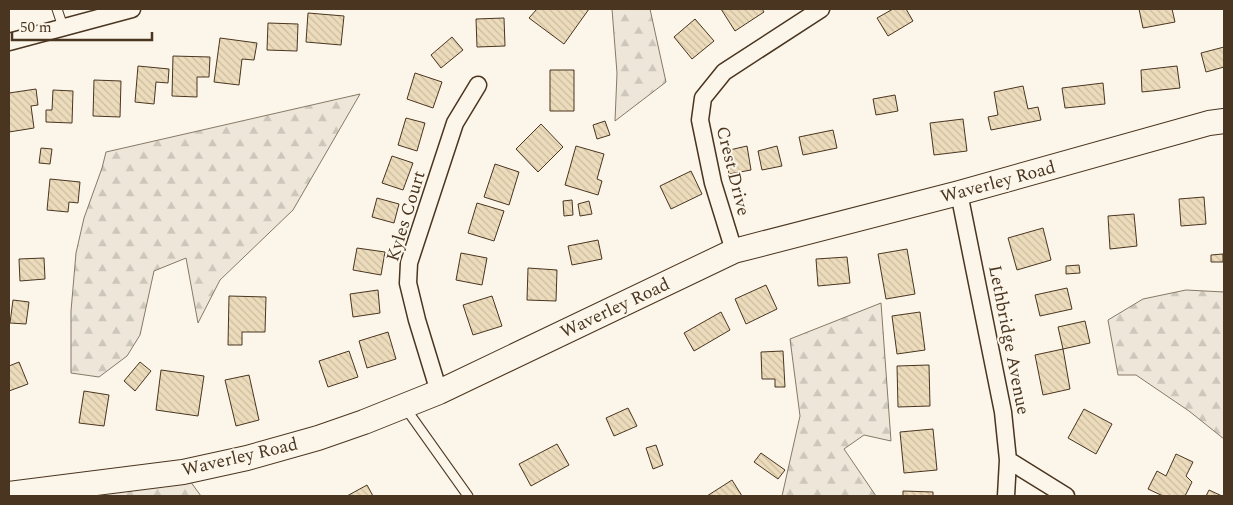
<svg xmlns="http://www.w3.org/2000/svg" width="1233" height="505" font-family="Spectral,serif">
<defs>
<pattern id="forest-firs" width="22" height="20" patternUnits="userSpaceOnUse" patternTransform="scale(1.25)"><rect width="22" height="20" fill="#ede6d9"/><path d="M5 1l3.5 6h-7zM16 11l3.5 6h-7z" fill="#cdc6ba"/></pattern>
<pattern id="building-back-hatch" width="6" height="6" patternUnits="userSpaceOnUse" patternTransform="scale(1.25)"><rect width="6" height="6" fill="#ecdcbc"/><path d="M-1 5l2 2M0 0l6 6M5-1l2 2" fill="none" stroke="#ccbda1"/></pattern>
</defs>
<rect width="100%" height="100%" fill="#fbf6e9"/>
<path fill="url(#forest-firs)" stroke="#887966" d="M612 9H650L666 82 615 121 617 73Z
M360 94 293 210 220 280 198 323 186 258 154 271 140 335 127 356 99 377 71 373V311L76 253 84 218 102 168 106 152Z
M1186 290 1224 292V439L1189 411 1136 375H1118L1108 320 1143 299Z
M881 303 891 441 864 435 844 449 876 496H782L800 416 790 339Z
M190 481 201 496H66Z"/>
<path fill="url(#building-back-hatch)" stroke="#4a3520" d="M537 9H589L564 44 529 18Z
M721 9H762L764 12 735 31Z
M893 9H906L913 21 888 36 877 18Z
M1139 9H1172L1175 22 1143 28Z
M308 13 344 16 341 45 306 42Z
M504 18 505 46 477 47 476 19Z
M695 19 714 41 692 59 674 37Z
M268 23 298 24 297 51 267 50Z
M452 37 463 50 441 68 431 55Z
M220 38 257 43 254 60 242 59 239 85 214 82Z
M1224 47V67L1206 72 1201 53Z
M173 56 210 57 209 77H197V97L172 96Z
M138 66 169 69 168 83 156 82 154 104 135 102Z
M1177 66 1180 88 1142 92 1141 70Z
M550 70H574V111H550Z
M415 73 442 82 433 108 407 99Z
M94 80 121 81 120 117 93 116Z
M1103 83 1105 104 1065 108 1062 88Z
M1023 86 1028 109 1038 107 1041 120 991 130 988 117 998 115 994 92Z
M36 89 38 105 31 106 34 128 9 132V93Z
M53 90 73 91 72 123 46 122V110H52Z
M895 95 898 111 876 115 873 99Z
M406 118 425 123 417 151 398 145Z
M963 119 967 151 934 155 930 123Z
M605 121 610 135 597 139 593 125Z
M541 124 563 147 538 172 516 149Z
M833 130 837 148 803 155 799 137Z
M576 146 604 154 597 179 602 181 598 195 565 185Z
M747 146 751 170 729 174 725 151Z
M777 146 782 166 762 170 758 151Z
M41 148 52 149 50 164 39 163Z
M392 156 413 163 403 190 382 183Z
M495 164 519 172 509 205 484 197Z
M691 171 702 194 671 209 660 186Z
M50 179 80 182 78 203 69 202 68 212 47 210Z
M1204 197 1206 224 1181 226 1179 199Z
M377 198 399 204 394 223 372 217Z
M572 200 573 215 564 216 563 201Z
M589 201 592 214 580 216 578 204Z
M477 203 504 211 494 241 468 233Z
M1134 214 1137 246 1110 249 1108 216Z
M1043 228 1051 260 1017 270 1008 238Z
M598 240 602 259 572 265 568 246Z
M357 248 385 252 381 275 353 270Z
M907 249 915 294 886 299 878 254Z
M461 253 487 258 482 285 456 280Z
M1223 254V262H1211V255Z
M847 257 850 283 818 286 816 259Z
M44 258 45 279 20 281 19 259Z
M1079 265 1080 273 1066 274V266Z
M528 268 557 270 556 301 527 300Z
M766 285 777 309 746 324 735 299Z
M1067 288 1072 309 1040 316 1035 295Z
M378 290 380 313 353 317 350 294Z
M229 296 266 297 265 332H242V345H228Z
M492 296 502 326 473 335 463 305Z
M13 300 29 302 26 324 10 323Z
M721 312 730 330 694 351 684 333Z
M920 312 925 350 897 354 892 316Z
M1085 321 1090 343 1063 349 1058 327Z
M388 332 396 359 367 368 359 341Z
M1063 349 1070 389 1043 395 1035 355Z
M349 351 358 377 328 387 319 361Z
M783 351 785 387H775V379H762L761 352Z
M19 362 28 384 9 391V366Z
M140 362 151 371 135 391 124 381Z
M929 365 930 406 898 407 897 366Z
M161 370 204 376 198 416 156 410Z
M249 375 259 420 236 426 225 380Z
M84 391 109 395 104 426 79 423Z
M628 408 637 426 614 436 606 418Z
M1084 409 1112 424 1096 454 1068 438Z
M933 429 937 470 904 473 900 432Z
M557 444 569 465 531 486 519 464Z
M656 445 663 465 653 469 646 448Z
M761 453 785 470 778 479 754 462Z
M1176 454 1193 462 1186 476 1192 482 1185 496H1163L1148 489 1157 471 1166 476Z
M732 480 742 496H707Z
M367 485 373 496H347Z
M1209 490 1222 496H1206Z
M903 491 933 492V496H903Z"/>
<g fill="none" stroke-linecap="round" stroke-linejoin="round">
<defs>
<path id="lane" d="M57 9 63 27
M404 406 468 496"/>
<path id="street" d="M9 42 132 9
M959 193 1003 412 1008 460 1006 496
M734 251 713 183 700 120 703 98 724 72 821 9
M439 392 417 320 408 283 409 263 455 123 478 85
M1008 460 1066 496"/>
<path id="secondary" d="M9 494 183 472 247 458 318 438 364 422 439 392 734 251 959 193 1209 123 1224 121"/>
</defs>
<use href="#lane" stroke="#4a3520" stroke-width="11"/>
<use href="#street" stroke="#4a3520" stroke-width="19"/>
<use href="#secondary" stroke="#4a3520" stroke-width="26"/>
<use href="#lane" stroke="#fbf6e9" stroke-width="9"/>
<use href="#street" stroke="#fbf6e9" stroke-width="16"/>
<use href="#secondary" stroke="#fbf6e9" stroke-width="24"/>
</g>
<g text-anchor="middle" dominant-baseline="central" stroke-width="4" stroke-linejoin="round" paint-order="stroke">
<g font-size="18" fill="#4a3520" stroke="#fbf6e9">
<text transform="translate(733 171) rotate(76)">Crest Drive</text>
<text transform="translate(998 182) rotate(-15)">Waverley Road</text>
<text transform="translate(406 216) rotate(-73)">Kyles Court</text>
<text transform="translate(615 308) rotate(-25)">Waverley Road</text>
<text transform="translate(1009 340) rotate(79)">Lethbridge Avenue</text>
<text transform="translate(240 457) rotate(-13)">Waverley Road</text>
</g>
</g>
<rect width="1233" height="505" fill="none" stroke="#4a3520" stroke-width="20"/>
<path d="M12 32v8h140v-8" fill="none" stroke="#4a3520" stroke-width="2.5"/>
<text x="20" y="32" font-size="15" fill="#4a3520" stroke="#fbf6e9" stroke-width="4" paint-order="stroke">50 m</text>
</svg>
